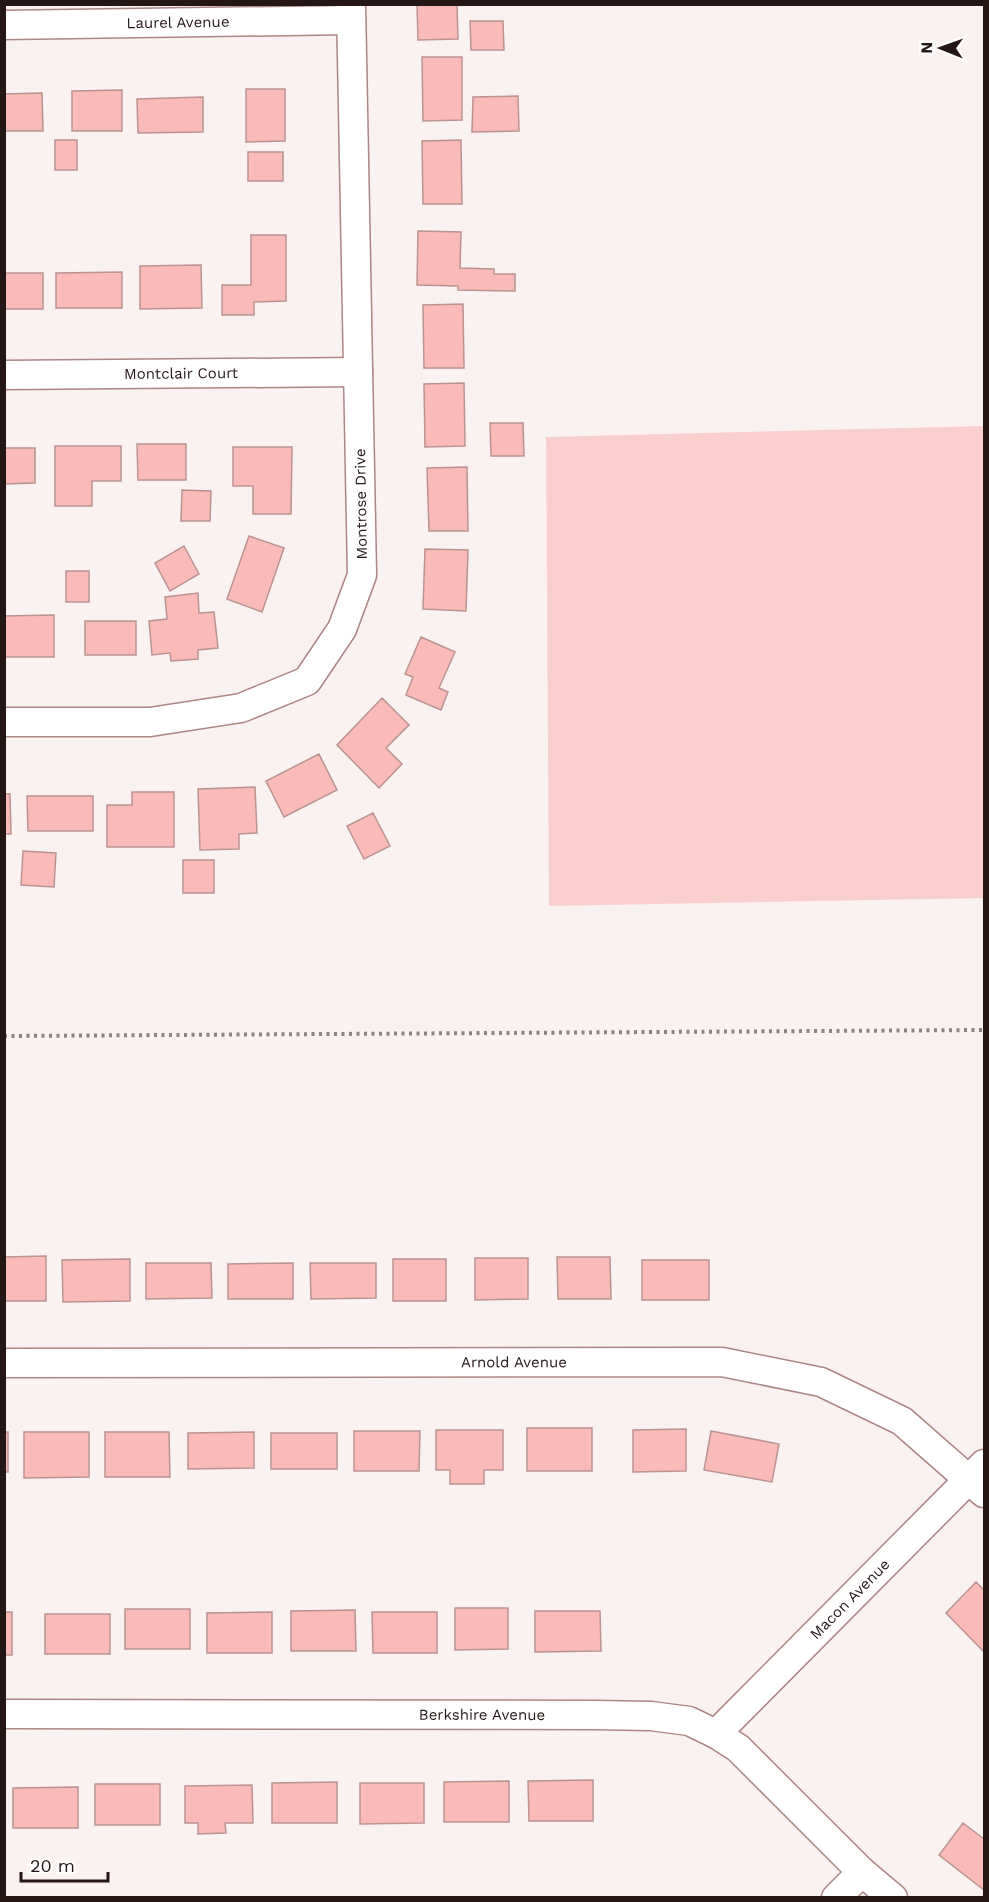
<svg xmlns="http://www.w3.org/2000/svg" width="989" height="1902" font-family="'Work Sans',sans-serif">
<rect width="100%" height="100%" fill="#faf2f1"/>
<path fill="#f9cfcd" d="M984 426V898L549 906 546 437Z"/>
<path fill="#fabbb8" stroke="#ba9391" stroke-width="1.5" d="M417 4H457L458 39 418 40Z
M470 21H503L504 50H471Z
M422 57H462V120L423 121Z
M246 89H285V141L246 142Z
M122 90V131H72V91Z
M42 93 43 131H4V94Z
M518 96 519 131 472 132 473 97Z
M203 97V132L138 133 137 99Z
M55 140H77V170H55Z
M461 140 462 204H423L422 141Z
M248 152H283V181H248Z
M418 231 461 232 460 268 494 269V274H515V291L458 290V286L417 285Z
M251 235H286V301L254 302V315H222V285H251Z
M201 265 202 308 140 309V266Z
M122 272V308H56V273Z
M4 273H43V309H4Z
M463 304 464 368H424L423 305Z
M464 383 465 446 425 447 424 384Z
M490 423H523L524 456H491Z
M137 444H186V480H138Z
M55 446H121V481H92V506H55Z
M233 447H292L291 514H253V486H233Z
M4 448H35V483L4 484Z
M467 467 468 531H429L427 468Z
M182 490 211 491 210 521H181Z
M249 536 284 548 262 612 227 599Z
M184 546 199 574 170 591 155 563Z
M425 549 468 550 466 611 423 609Z
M66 571H89V602H66Z
M198 593 199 613 214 612 218 648 198 650V659L171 661 170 653 152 655 149 621 167 619 165 597Z
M54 615V657H4V616Z
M85 621H136V655H85Z
M421 637 455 652 439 688 448 692 441 710 406 695 413 677 405 674Z
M382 698 409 725 386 748 402 764 379 788 337 745Z
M319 754 337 790 284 817 266 781Z
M255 787 257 833 239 834V849L200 850 198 789Z
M132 792H174V847H107V805H132Z
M4 794H10L11 834H4Z
M27 796H93V831H28Z
M373 813 390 846 364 859 347 826Z
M23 851 56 853 54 887 21 885Z
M183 860H214V893H183Z
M46 1256V1301H4V1257Z
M557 1257H610L611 1299H558Z
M475 1258H528V1299L475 1300Z
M130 1259V1301L63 1302 62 1260Z
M393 1259H446V1301H393Z
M642 1260H709V1300H642Z
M146 1263H211L212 1298 146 1299Z
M293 1263V1299H228V1264Z
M310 1263H376V1298L311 1299Z
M527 1428H592V1471H527Z
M686 1429V1471L633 1472V1430Z
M436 1430H503V1470H484V1484H450V1470H436Z
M354 1431H420L419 1471H354Z
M711 1431 779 1444 772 1482 704 1470Z
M4 1432H8V1472H4Z
M24 1432H89V1477L24 1478Z
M105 1432H169L170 1477H105Z
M254 1432V1468L188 1469V1433Z
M271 1433H337V1469H271Z
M976 1582 984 1590V1652L946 1613Z
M455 1608H508V1649L455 1650Z
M125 1609H190V1649H125Z
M355 1610 356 1651H291V1611Z
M535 1611H600L601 1651 535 1652Z
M4 1612H12V1655H4Z
M272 1612V1653H207V1613Z
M372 1612H437V1653H373Z
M45 1614H110V1654H45Z
M593 1780V1821H529L528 1781Z
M509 1781V1822H444V1782Z
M337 1782V1823H272V1783Z
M360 1783H424V1823L360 1824Z
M95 1784H160V1825H95Z
M252 1785 253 1823H225L226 1833 198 1834V1823H185V1786Z
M78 1787V1828H13V1788Z
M963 1823 984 1839V1890L939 1855Z"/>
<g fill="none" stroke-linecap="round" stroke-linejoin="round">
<defs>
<g id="minor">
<path id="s1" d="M4 25 351 20"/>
<path id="s2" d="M4 375 358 372"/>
<path d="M4 722H150L241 708 307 681 342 629 362 575 351 4"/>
<path id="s3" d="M4 1363 722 1362 821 1382 902 1421 984 1493"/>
<path id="s4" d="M4 1714 595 1715 651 1716 689 1721 716 1734 738 1748 862 1872 893 1898"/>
<path id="s5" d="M716 1734 984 1464"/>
<path d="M836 1898 862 1872"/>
</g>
</defs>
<use href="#minor" stroke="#ac8684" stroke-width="31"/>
<path stroke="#8d8181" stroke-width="4" stroke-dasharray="3 4.5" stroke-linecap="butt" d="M4 1036 984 1030"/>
<use href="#minor" stroke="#fff" stroke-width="28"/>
</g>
<g text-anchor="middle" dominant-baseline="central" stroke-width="4.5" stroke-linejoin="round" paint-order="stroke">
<g font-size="15" fill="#251616" stroke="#fff">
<text stroke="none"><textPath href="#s1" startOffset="174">Laurel Avenue</textPath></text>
<text stroke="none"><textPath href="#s2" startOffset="177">Montclair Court</textPath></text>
<text transform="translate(361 504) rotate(-91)">Montrose Drive</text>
<text stroke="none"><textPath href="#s3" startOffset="510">Arnold Avenue</textPath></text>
<text stroke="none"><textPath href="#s5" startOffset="190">Macon Avenue</textPath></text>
<text stroke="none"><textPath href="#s4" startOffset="478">Berkshire Avenue</textPath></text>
</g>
</g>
<rect width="989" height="1902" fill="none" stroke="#251616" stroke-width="12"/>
<g transform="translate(941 48) rotate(271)" stroke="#ffffff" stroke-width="4.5" paint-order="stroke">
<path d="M0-4.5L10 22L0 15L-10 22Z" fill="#251616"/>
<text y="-9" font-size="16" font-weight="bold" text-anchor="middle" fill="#251616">N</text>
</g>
<path d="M21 1872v9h87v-9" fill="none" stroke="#251616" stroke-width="3"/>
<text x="30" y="1872" font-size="18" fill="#251616" stroke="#ffffff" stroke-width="4.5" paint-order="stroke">20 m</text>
</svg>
